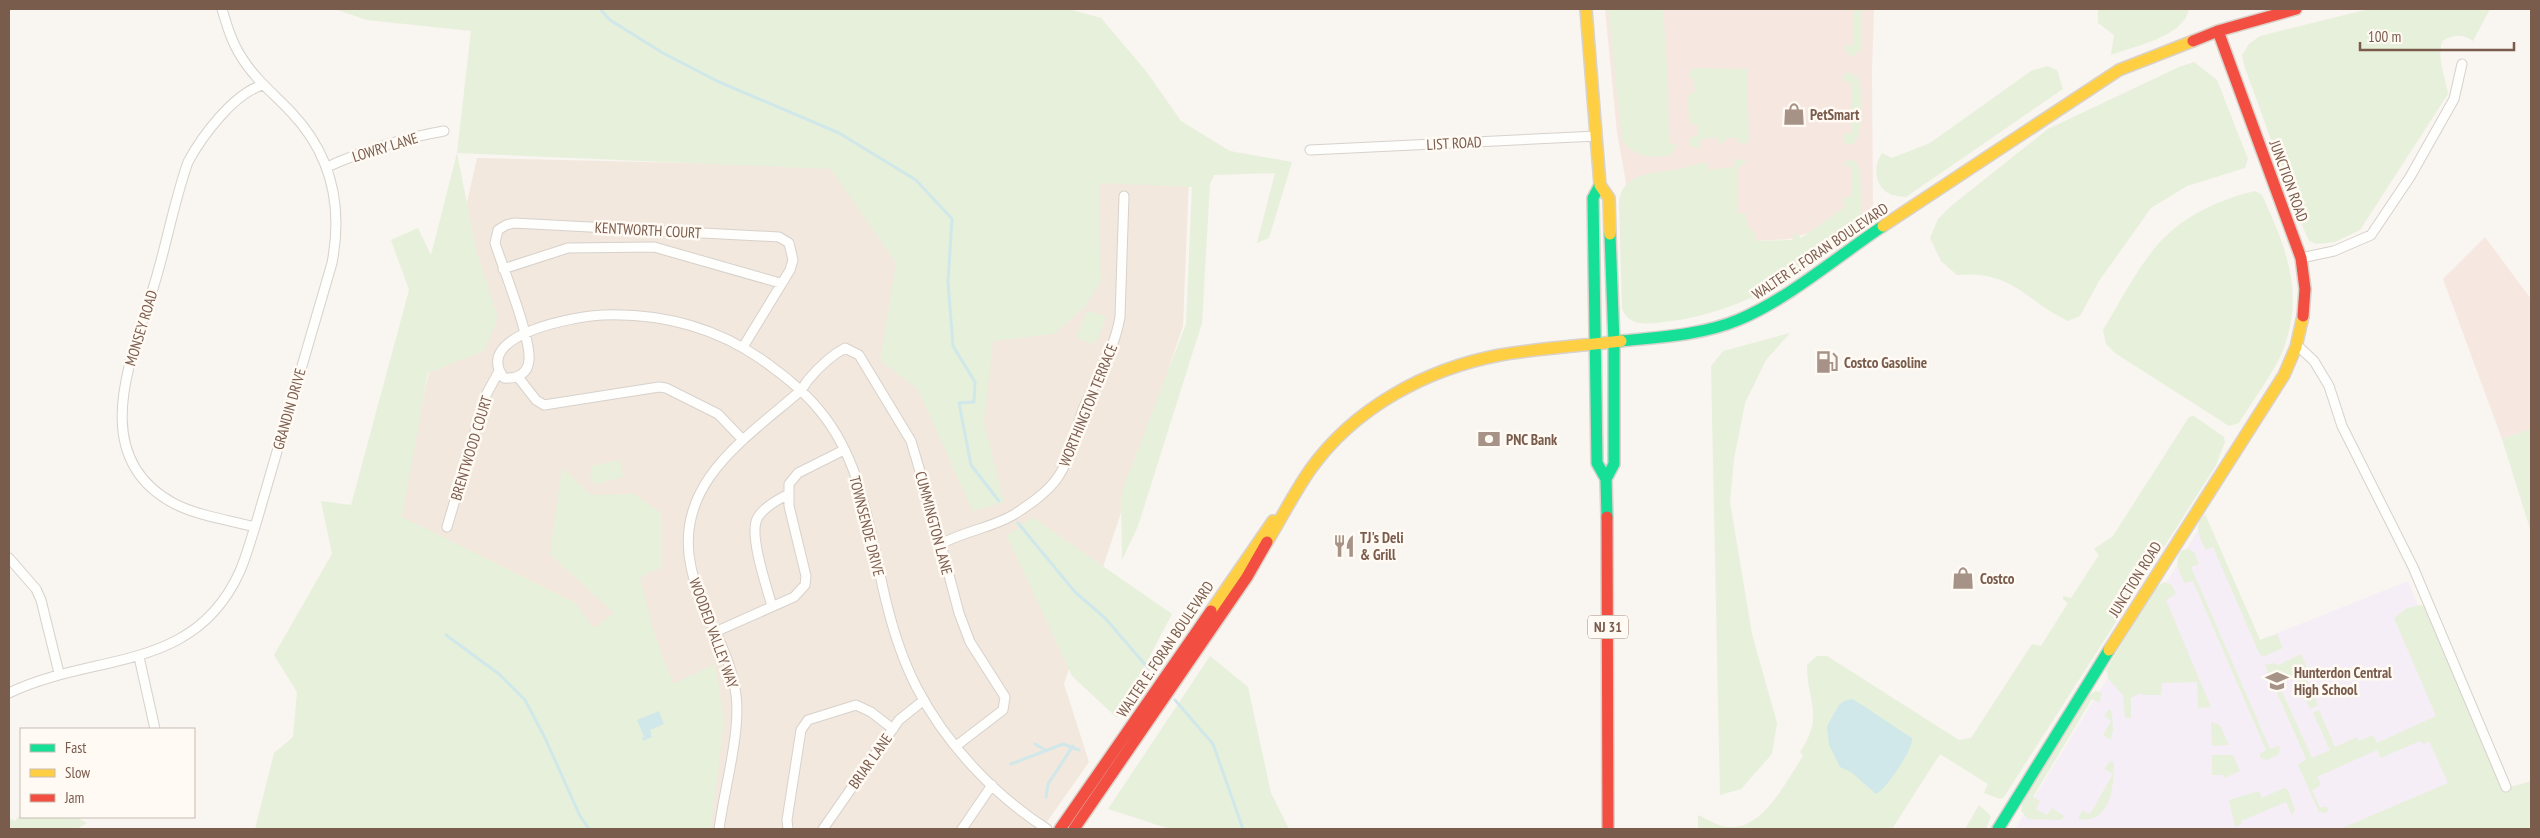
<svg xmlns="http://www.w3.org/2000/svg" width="2540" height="838" font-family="'PT Sans Narrow',sans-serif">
<rect width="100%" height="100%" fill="#f9f5f0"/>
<path fill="#f2e8de" d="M477 158 1189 175 1183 326 1064 684 1089 762 1042 829H327Z"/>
<path fill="#f6e8e1" d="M1605 9H1874L1872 71 1873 212 1790 239 1755 241 1628 194 1617 133Z
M2485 237 2531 299V429L2502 439 2443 279Z"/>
<path fill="#f6eef6" d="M2206 517 2260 640 2408 581 2476 747 2478 829H2015Z"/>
<path fill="#e7f0db" d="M335 9H1068L1101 18 1146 71 1181 121 1230 151 1292 162 1269 238 1257 243 1275 173 1214 175 1210 184 1202 323 1138 526 1122 560 1121 494 1186 324 1192 187 1099 183 1101 281 1085 307 1054 334 993 341 984 422 1004 502 973 511 917 388 880 361 896 263 831 169 457 153 477 253 498 318 484 351 428 373 402 517 574 602 594 628 614 613 550 554 562 468 591 495 634 494 662 514V567L640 577 654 633 673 684 715 664 724 720 711 829H255L274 753 293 737 297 692 274 655 332 554 321 501 351 505 409 290 391 240 418 228 431 255 457 153 471 31 367 20Z
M1608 9H1663L1668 79 1669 143 1677 145 1671 155C1651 159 1634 157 1622 140Z
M1853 9H1861V49L1854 56H1850L1844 49 1845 45H1853Z
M2098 9H2189C2184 37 2134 46 2111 55L2114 35 2098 23Z
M2369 9H2490L2473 41C2462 33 2453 35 2442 41 2437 63 2445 73 2448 94L2360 230 2335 242 2317 244 2309 241 2302 225 2245 68 2242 55 2249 44 2260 36Z
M2194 62 2217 80 2248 159 2245 168 2187 186 2151 208 2099 281 2080 316 2068 321C2024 300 2013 270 1957 275L1941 261 1930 238 1938 219 1951 206 2048 129 2179 67Z
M2047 66 2057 70 2063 89 1906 197C1901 196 1894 196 1890 194 1874 187 1873 165 1882 153L1892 158 1930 143 2031 71Z
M1697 68 1747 69 1749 140 1746 144 1739 143 1737 138H1727L1720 145 1716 137 1699 140 1700 146 1698 149 1690 146 1689 138 1698 135 1697 125 1689 122 1688 96 1695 91 1694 81 1688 75 1692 69Z
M1849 72 1858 77C1864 89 1863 132 1855 143L1850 145 1844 143V134L1852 133V83L1843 81 1844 74Z
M1735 159 1744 160 1746 164 1738 167 1737 213 1745 214 1748 226 1755 233V241L1792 240 1795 232 1801 238 1846 206 1842 199 1851 196V167L1844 166 1846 160 1855 161C1863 168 1860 179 1861 189 1861 201 1863 213 1857 223 1847 240 1830 251 1815 262 1769 293 1719 316 1664 322 1648 324 1628 327 1622 308L1619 203C1621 174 1651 173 1674 170 1684 168 1694 165 1704 162L1707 163 1709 170 1734 167Z
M2255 191 2262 195C2286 248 2305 292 2283 350 2275 371 2251 403 2239 423L2229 426 2115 353 2106 344 2103 330C2120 302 2143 257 2167 235 2190 213 2224 198 2255 191Z
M1087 311 1106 316 1098 339 1091 344 1076 337Z
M1790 333 1766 360 1745 403 1734 459 1730 502 1752 634 1777 723 1772 754 1741 789 1720 795 1711 366 1723 351Z
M2194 416 2224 437 2225 442 2215 467 2004 797 2000 799 1984 793 1988 784 1940 754 1892 829H1698V815C1707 819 1718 826 1727 827 1763 831 1786 781 1803 756L1800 752C1825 715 1807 703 1807 665L1817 656H1827L1951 735 1959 740 1971 738 2032 644 2041 646 2068 603 2063 599V596L2071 598 2099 555 2094 549 2113 536 2189 417Z
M2531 429V532L2502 439Z
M620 460 623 477 595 484 590 478 592 466Z
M2205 514 2260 640 2277 634 2283 648 2265 656 2260 655 2213 547 2206 550C2199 537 2193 526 2205 514Z
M1032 517 1172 614 1117 718 1072 676 1007 536Z
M2189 549 2194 552 2199 564 2191 567 2270 749 2278 746 2280 747 2279 754 2267 760 2260 758V754L2266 750 2193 581 2184 583C2179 570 2173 562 2182 550Z
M2164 582 2172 585 2176 594 2166 600 2211 707 2198 708 2197 682 2162 683 2161 695H2142L2141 693 2131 698V718H2125L2123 695 2109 680 2106 670 2156 587Z
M2421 605 2426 607 2503 789 2531 781V829H2340L2448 783 2429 741 2424 744 2420 741 2383 757 2381 758 2377 750 2317 777 2321 785 2312 790 2320 808 2326 806 2329 809 2326 813 2319 812 2298 765 2306 759 2265 665 2273 663 2278 665 2301 654 2309 672 2304 674 2318 705 2310 709 2295 674 2287 678 2288 681 2279 685 2312 758 2330 750 2313 713 2319 710 2335 747 2357 737 2359 741 2373 735 2377 743 2436 716 2394 618 2407 608Z
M1210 656 1248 687 1271 793 1289 829H1170L1108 809Z
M2096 691 2102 693 2099 703 2092 699 2033 797 2040 801 2036 809 2047 815 2052 808 2064 816 2061 820 2028 819 2021 811 2023 800 2086 697Z
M2109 709 2112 712 2113 730 2111 740 2103 735 2111 721 2104 716Z
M2211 722 2220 725 2229 745 2212 746Z
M2212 755H2233L2240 771 2224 778 2223 775H2212Z
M2110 761 2114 763C2114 786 2111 825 2078 819L2082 810 2090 814 2113 774 2104 769Z
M2284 788 2288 790 2295 810 2292 815 2286 802 2241 821V824L2235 827 2229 800 2259 791 2262 798Z
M1979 805 1991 816 1986 829H1965Z
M21 814V817H76L87 823 77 829H9V818L15 821Z"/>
<path fill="#d0e8ea" d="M1852 699C1873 711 1891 725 1912 738 1914 748 1886 790 1876 794L1851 772 1840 767 1829 745 1827 726 1839 705 1844 701Z
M659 711 664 724 650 730 652 737 643 741 642 738 644 737 637 720Z"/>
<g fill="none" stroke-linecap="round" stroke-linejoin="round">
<path stroke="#d0e8ea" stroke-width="3" d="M600 9 610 20 663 53 717 81 839 133 916 180 952 219 948 282 953 346 975 382 974 402 959 403 971 465 999 501
M1018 523 1075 592 1105 618 1149 669
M446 635 499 674 525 700 545 738 580 816 589 829
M1175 700 1213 744 1243 829
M1035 744 1045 750
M1011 764 1063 744 1079 750
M1046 797 1048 784 1073 746"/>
<defs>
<path id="street" d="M1310 150 1597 136
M327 167C365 150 403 138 444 131
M2301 258 2334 251 2371 235 2410 177 2454 99 2462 64
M503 269 568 248 654 247 780 283
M2298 346 2314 361 2329 386 2342 426 2413 567 2506 787
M743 347 790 270 793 260 789 243 779 237 514 223 506 225 498 230 495 243C503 268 531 337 529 360 528 374 517 379 504 378 471 335 576 316 603 315 659 313 714 327 761 359 783 375 803 390 820 411 864 464 870 536 886 601 893 630 903 661 917 688 946 744 994 795 1047 829
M518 377 536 400 544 405 659 387 666 388 718 414 743 440
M255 527C229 520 199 516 175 504 91 460 127 369 149 301 165 255 172 207 188 162 202 136 234 93 263 85
M447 527 486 395 499 371
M941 544C964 531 992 528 1015 514 1030 504 1048 492 1058 477 1071 458 1075 433 1082 412 1095 380 1114 352 1120 317L1124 196
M9 558 36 589 41 600 59 673
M772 606C767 588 749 536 757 519 762 508 777 500 787 495
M715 632 794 597 805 585 806 576 789 506V484L798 473 844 450
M139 657 155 729
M9 693C94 652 194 674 240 571 246 557 250 542 255 527L332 263C343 206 331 154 291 112 274 94 255 79 242 58 232 43 227 26 222 9
M719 829C724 790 741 732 736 695 731 650 700 611 691 567 673 484 745 439 799 392 803 389 805 384 808 380 819 367 830 356 845 348L859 355 911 441 935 522 959 613 970 642 1005 697 1003 710 956 746
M788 829 787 820 801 730 808 720 856 705 871 712 893 729
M823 829 899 720 924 700
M962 829 992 785"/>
<path id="fast" d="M1600 185 1593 198 1597 463 1606 479 1607 517
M1621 341C1660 337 1702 335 1738 320 1787 300 1838 256 1883 226
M1606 479 1614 464V343L1610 234
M1998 829 2109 650"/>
<path id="slow" d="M1586 9 1600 185 1609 198 1610 234
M1883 226 2119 70 2193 41
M1267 542C1281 519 1294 493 1310 470 1354 408 1426 369 1500 355 1540 348 1581 346 1621 341
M1211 611 1273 521
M2109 650 2284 375 2296 347 2303 316"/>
<path id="jam" d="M2218 31 2301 258 2305 289 2303 316
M2193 41 2218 31 2296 9
M1607 517 1608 829
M1060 829 1211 611
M1074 829 1247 577 1267 542"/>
</defs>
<use href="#street" stroke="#d7d1cb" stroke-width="11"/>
<use href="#fast" stroke="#d9d2cb" stroke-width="14"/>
<use href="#slow" stroke="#d9d2cb" stroke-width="14"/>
<use href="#jam" stroke="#d9d2cb" stroke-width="14"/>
<use href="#street" stroke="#fefefd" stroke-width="9"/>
<use href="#fast" stroke="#16e098" stroke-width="11"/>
<use href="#slow" stroke="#ffcf43" stroke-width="11"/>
<use href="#jam" stroke="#f24e42" stroke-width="11"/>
</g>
<defs>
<symbol id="shop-bare" viewBox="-9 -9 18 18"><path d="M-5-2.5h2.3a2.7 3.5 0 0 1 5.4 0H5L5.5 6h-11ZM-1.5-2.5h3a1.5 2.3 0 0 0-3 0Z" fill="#a69286" stroke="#fffaf3" stroke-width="2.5" paint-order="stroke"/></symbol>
<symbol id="fuel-bare" viewBox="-9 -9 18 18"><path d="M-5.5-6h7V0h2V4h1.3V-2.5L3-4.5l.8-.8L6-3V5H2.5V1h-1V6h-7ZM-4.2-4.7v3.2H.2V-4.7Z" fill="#a69286" stroke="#fffaf3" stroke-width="2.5" paint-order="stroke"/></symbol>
<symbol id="bank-bare" viewBox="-9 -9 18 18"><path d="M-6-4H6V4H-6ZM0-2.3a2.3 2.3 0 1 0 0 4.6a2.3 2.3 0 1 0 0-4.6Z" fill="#a69286" stroke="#fffaf3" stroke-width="2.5" paint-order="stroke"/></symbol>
<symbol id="restaurant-bare" viewBox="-9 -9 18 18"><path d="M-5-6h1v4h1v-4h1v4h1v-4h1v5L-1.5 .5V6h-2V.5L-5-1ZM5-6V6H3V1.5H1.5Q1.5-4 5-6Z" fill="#a69286" stroke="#fffaf3" stroke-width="2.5" paint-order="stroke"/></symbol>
<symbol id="school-bare" viewBox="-9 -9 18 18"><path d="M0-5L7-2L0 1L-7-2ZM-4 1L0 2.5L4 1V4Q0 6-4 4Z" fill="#a69286" stroke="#fffaf3" stroke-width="2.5" paint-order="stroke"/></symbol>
</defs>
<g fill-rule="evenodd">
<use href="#shop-bare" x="1778" y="98" width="32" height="32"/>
<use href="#fuel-bare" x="1811" y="346" width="32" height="32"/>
<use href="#bank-bare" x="1473" y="423" width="32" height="32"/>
<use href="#restaurant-bare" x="1328" y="530" width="32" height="32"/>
<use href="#shop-bare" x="1947" y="562" width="32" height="32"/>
<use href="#school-bare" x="2261" y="665" width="32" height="32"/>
</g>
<g text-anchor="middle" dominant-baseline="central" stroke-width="5" stroke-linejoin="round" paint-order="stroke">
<rect fill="#fffaf3" stroke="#a28b7f" stroke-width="1" x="1588" y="615.5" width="40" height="23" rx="4"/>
<g font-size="14" font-weight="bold" fill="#7a5c4d">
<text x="1608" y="627">NJ 31</text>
</g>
<g font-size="15" font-weight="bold" fill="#7a5c4d" stroke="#fffaf3" text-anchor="start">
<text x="1810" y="114">PetSmart</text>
<text x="1844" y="362">Costco Gasoline</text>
<text x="1506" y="439">PNC Bank</text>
<text x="1360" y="537">TJ's Deli<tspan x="1360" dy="17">&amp; Grill</tspan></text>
<text x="1980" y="578">Costco</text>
<text x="2294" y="672">Hunterdon Central<tspan x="2294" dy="17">High School</tspan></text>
</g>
<g font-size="15" fill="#7a5c4d" stroke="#fffaf3">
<text transform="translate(1454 143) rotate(-3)">LIST ROAD</text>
<text transform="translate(385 147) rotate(-17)">LOWRY LANE</text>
<text transform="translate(2289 181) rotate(70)">JUNCTION ROAD</text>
<text transform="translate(648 230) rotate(3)">KENTWORTH COURT</text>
<text transform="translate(1820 251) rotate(-34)">WALTER E. FORAN BOULEVARD</text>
<text transform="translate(141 328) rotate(-73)">MONSEY ROAD</text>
<text transform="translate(1088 405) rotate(-68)">WORTHINGTON TERRACE</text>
<text transform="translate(289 409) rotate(-74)">GRANDIN DRIVE</text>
<text transform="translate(471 448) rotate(-73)">BRENTWOOD COURT</text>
<text transform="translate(934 523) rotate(75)">CUMMINGTON LANE</text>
<text transform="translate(867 526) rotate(76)">TOWNSENDE DRIVE</text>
<text transform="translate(2135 579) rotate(-58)">JUNCTION ROAD</text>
<text transform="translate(714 633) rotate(70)">WOODED VALLEY WAY</text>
<text transform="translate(1165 649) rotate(-56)">WALTER E. FORAN BOULEVARD</text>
<text transform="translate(870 761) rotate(-55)">BRIAR LANE</text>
</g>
</g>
<rect width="2540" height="838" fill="none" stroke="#7a5c4d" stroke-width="20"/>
<rect x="20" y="728" width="175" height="90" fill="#fffaf3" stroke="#cabbb1"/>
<rect x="30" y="744" width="25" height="8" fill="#16e098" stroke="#cabbb1"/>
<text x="65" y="753" font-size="15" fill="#7a5c4d">Fast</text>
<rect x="30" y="769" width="25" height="8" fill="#ffcf43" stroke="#cabbb1"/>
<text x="65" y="778" font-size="15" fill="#7a5c4d">Slow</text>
<rect x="30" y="794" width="25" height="8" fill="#f24e42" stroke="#cabbb1"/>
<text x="65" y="803" font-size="15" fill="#7a5c4d">Jam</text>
<path d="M2360 42v8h154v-8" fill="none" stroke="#7a5c4d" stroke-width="2.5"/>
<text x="2368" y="42" font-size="15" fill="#7a5c4d" stroke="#fffaf3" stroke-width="4" paint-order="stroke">100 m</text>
</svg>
